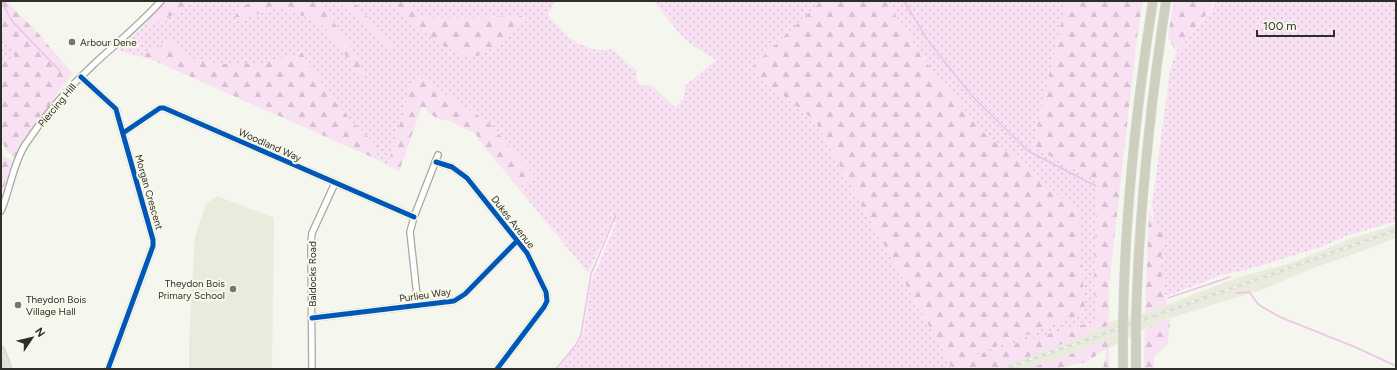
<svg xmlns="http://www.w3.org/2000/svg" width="1397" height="370" font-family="Figtree,sans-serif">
<defs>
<pattern id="green-dots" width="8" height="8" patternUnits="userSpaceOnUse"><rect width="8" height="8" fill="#f8e1f2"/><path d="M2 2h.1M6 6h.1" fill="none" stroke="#d5c1d0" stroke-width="1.8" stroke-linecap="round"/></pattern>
<pattern id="forest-firs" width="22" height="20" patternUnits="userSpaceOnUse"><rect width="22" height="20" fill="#f8e1f2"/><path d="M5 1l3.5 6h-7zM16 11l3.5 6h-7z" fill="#d5c1d0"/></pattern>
</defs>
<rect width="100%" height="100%" fill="#f5f6ee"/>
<path fill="#e9ebdd" d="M217 196 274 218 272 369H189V340L195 237 206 204Z
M1396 223V238L1354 254 1313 268 1258 291 1160 321 1086 360 1054 369H975L1088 327 1145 313 1239 277 1291 263 1350 239 1392 226Z"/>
<path fill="url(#green-dots)" d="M171 1H555L548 15C555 22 562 33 570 38 582 47 598 53 612 49L637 71C634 82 641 88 651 85L675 107 683 99 686 85 716 60 698 49 682 37 654 1H821L750 69 815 121 952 367 950 369H558L578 343 584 331 591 282 616 223 613 220 588 273 479 140 476 134 450 121 436 118 422 106 399 171 374 158 153 60 118 50Z
M886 1H1067L1033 147 1097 181 1094 286 1098 321 960 360 1078 212 1026 166 986 135 931 69Z
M1214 1H1396V221L1349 235 1321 247 1249 269 1221 275 1168 296 1164 293 1160 266 1162 239 1155 222 1152 205 1170 70 1176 53 1214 6Z
M1 30 18 61 1 59Z"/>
<path fill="url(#forest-firs)" d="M1 1H6L38 33 72 73 14 157 6 150 1 139V59L17 61 1 30Z
M160 1H188L183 9 154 25 146 20Z
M251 1H319L350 46 367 78 362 76 357 71 329 33 321 25 288 9 281 8H273L241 20 235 17 237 12Z
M337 1H352L379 29 392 45 389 47 385 45Z
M388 1H403L421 15 429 18H485L517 15 522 16 523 18C521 29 509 35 501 41 494 47 486 53 477 56 453 62 406 17 388 1Z
M821 1H886L931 69 986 135 1026 166 1078 212 1085 313 968 357 1073 327 1098 321 1094 286 1097 181 1033 147 1066 1H1143L1137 37 1109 285V325L999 369H951L952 367 815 121 750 69Z
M1174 1H1212V7L1176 52 1168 36Z
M173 40 186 57 223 64 262 63 302 53 328 92 352 122 377 145 374 158 153 60 141 56Z
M419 76 489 123 535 176 519 188 479 140 476 134 450 121 436 118 422 106 399 171 388 165 403 114 411 82Z
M1 155 13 161 1 195Z
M1149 211 1164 238 1160 266 1167 305 1145 313Z
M1170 319 1168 344 1154 357V369H1144L1145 330 1160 321Z
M1109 339V369H1103L1107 348 1087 362 1054 369H1028L1071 354Z"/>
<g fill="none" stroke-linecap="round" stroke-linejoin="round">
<path stroke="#eec1e7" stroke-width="1.5" d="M1 1 12 21 60 71
M904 1 929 42 972 96 1028 151 1096 186
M1236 293 1249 292 1259 305 1280 317 1355 347 1396 366
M1168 298 1230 277
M556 369 575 346 581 335 591 274 616 215"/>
<defs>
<path id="minor" d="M81 77 116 109 117 113 153 240V246L108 369
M123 133 160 108H164L414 217
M436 162 452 167 467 178 527 253 546 292 547 301 544 307 497 369
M1 211C10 190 13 164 25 145 44 116 68 88 94 64 117 43 140 24 161 1
M418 305 410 232 414 217 438 155
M312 318 454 301 465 294 517 241
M312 369 311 243 312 233 335 183"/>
<path id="major" d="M1 350 8 369"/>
<path id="highway" d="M1136 319C1139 212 1150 107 1166 1
M1123 321C1125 214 1136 107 1153 1
M1136 332V369
M1123 336V369"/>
</defs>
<use href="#minor" stroke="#a8a8a3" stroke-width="8"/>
<use href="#major" stroke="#d1d2ce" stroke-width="9"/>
<use href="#highway" stroke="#d1d2ce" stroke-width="10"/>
<use href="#minor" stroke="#fefefc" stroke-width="5.5"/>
<use href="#major" stroke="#e1e2d7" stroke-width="7"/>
<use href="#highway" stroke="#cecfbe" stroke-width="8"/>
<defs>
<path id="rail" d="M1004 369 1396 230"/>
</defs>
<use href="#rail" stroke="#dbdbd9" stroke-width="3"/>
<use href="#rail" stroke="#f8f9eb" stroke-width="1.5" stroke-dasharray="4.5" stroke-linecap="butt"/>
<defs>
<path id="highway-bridge" d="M1136 332V319
M1123 336V321"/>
</defs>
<use href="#highway-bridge" stroke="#d1d2ce" stroke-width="10" stroke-linecap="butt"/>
<use href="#highway-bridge" stroke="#cecfbe" stroke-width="8"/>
<defs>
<path id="cycleway" d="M81 77 116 109 117 113 153 240V246L108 369
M123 133 160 108H164L414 217
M436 162 452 167 467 178 527 253 546 292 547 301 544 307 497 369
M312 318 454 301 465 294 517 241"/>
</defs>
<use href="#cycleway" stroke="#f8f9eb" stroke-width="8"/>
<use href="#cycleway" stroke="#0057b8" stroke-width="5"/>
</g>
<g fill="#74756e" stroke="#f8f9eb" stroke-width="1.5">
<circle cx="72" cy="42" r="4"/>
<circle cx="233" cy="289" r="4"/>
<circle cx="18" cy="305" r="4"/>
</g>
<g text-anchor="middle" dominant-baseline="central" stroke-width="4" stroke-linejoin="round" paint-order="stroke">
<g font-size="10" fill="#2e2f29" stroke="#f8f9eb" text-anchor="start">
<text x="80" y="42">Arbour Dene</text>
<text x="225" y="283" text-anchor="end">Theydon Bois<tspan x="225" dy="12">Primary School</tspan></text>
<text x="26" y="299">Theydon Bois<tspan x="26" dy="12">Village Hall</tspan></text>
</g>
<g font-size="10" fill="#2e2f29" stroke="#f8f9eb">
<text transform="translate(57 105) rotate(-50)">Piercing Hill</text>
<text transform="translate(270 145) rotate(24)">Woodland Way</text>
<text transform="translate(149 192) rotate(74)">Morgan Crescent</text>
<text transform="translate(513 222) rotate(52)">Dukes Avenue</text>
<text transform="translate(312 274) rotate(-90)">Baldocks Road</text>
<text transform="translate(425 295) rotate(-8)">Purlieu Way</text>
</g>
</g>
<rect width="1397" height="370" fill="none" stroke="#2e2f29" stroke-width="4"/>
<g transform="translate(32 338) rotate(55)" stroke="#f8f9eb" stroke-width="3" paint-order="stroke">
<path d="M0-3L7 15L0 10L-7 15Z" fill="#2e2f29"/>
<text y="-6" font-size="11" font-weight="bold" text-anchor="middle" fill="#2e2f29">N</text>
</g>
<path d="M1257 30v6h77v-6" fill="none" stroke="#2e2f29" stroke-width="2"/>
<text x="1263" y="30" font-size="12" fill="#2e2f29" stroke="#f8f9eb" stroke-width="3" paint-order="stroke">100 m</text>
</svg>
